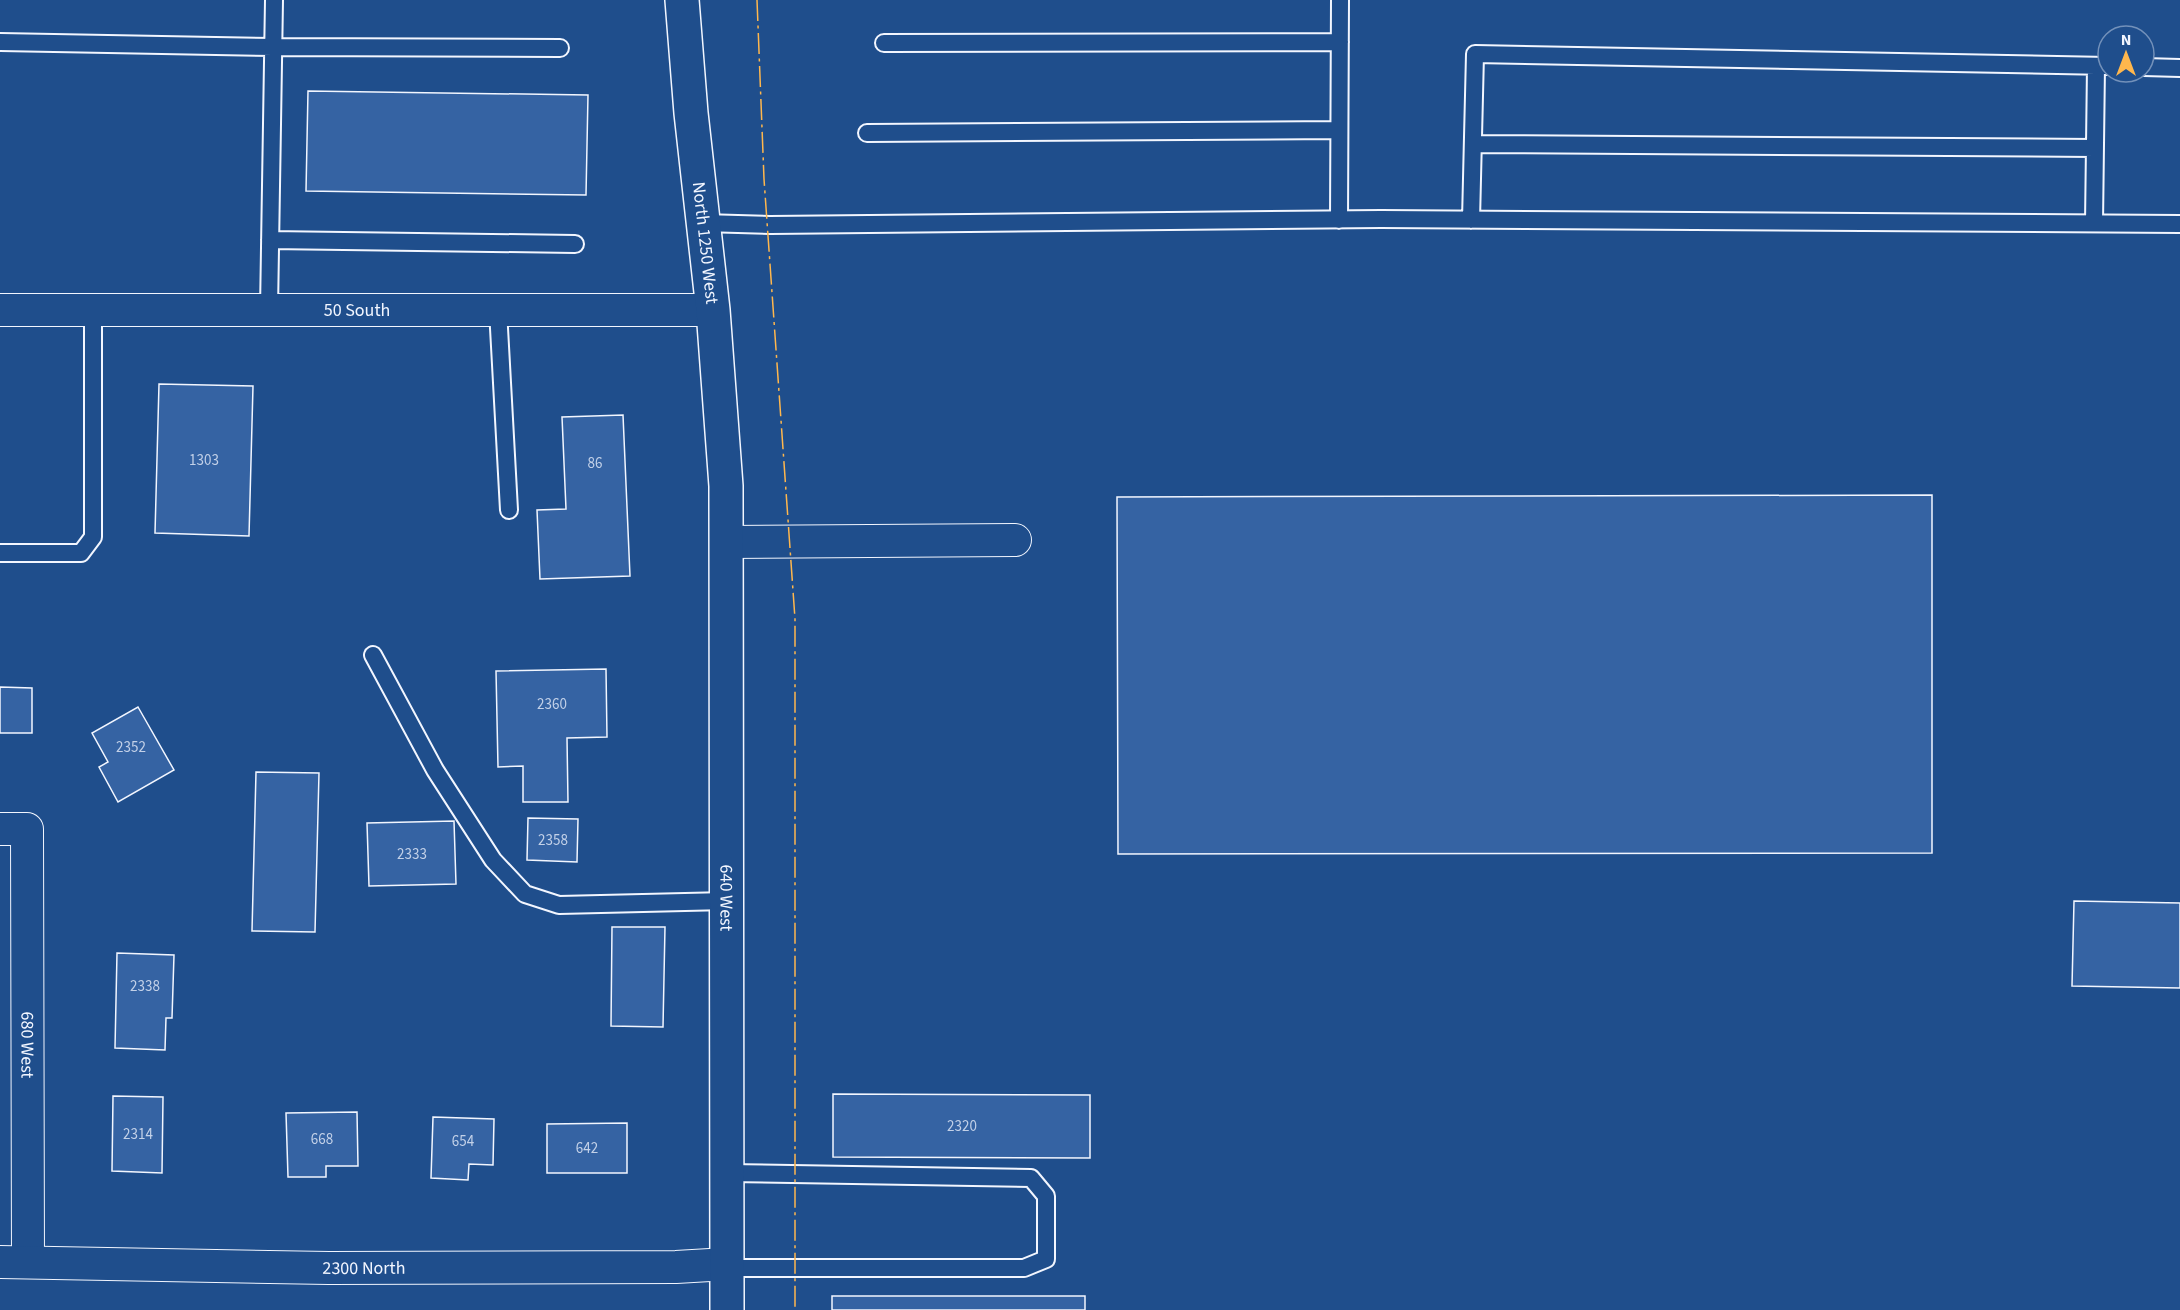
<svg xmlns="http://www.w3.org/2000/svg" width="2180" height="1310" font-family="'Source Sans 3',sans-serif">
<rect width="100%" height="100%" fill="#1f4e8c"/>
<path fill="#3563a3" stroke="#f2f6ff" stroke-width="1.5" d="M308 91 588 95 586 195 306 191Z
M159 384 253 386 249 536 155 533Z
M623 415 630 576 540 579 537 510 566 509 562 417Z
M1932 495V853L1118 854 1117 497Z
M606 669 607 737 567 738 568 802H523V766L498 767 496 671Z
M0 687 32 688V733H0Z
M138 707 174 770 118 802 99 767 108 762 92 733Z
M256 772 319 773 315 932 252 931Z
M528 818 578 819 577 862 527 860Z
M454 821 456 884 369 886 367 823Z
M2074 901 2180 903V988L2072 986Z
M612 927H665L663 1027 611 1026Z
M117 953 174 955 172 1018H166L165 1050 115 1048Z
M833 1094 1090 1095V1158L833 1157Z
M113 1096 163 1097 162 1173 112 1171Z
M357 1112 358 1166H326V1177H288L286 1113Z
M433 1117 494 1119 493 1165 469 1164 468 1180 431 1178Z
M627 1123V1173H547V1124Z
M832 1296H1085V1310H832Z"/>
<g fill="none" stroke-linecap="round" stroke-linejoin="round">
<defs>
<path id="lane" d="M0 42 273 47 560 48
M884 43 1340 42
M2144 67 2180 68
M867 133 1339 130
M1473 144 2095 148
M1339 220 1340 0
M1471 220 1475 54 2108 66
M703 223 770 225 1381 219 2180 224
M2094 223 2096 66
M270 240 575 244
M269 310 274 0
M498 310 509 510
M0 553H81L93 537V310
M373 655 435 770 493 860 525 894 559 905 727 901
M727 1173 1031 1178 1046 1196V1259L1024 1268H727"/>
<g id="street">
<path id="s1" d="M0 310H713"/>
<path d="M727 542 1015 540"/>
<path id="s2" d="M0 829H27L28 1262"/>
<path id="s3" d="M0 1262 329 1268 676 1267 727 1264"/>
</g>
<g id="secondary">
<path id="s4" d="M682 0 691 113 713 310 726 486 727 1310"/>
</g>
</defs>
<use href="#lane" stroke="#f2f6ff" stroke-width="20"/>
<use href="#street" stroke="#f2f6ff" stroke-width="34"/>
<use href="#secondary" stroke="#f2f6ff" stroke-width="36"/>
<use href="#lane" stroke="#1f4e8c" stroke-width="16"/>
<use href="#street" stroke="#1f4e8c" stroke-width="32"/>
<use href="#secondary" stroke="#1f4e8c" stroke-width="33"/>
<path stroke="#ffb74d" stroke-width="1.5" stroke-dasharray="21 4.5 3 4.5" stroke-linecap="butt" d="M757 0 764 179 795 619V1310"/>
</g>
<g text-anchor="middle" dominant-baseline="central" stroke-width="4.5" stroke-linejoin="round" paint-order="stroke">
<g font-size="15" fill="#c3d1e8">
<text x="204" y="460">1303</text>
<text x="595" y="463">86</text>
<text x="552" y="704">2360</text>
<text x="131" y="747">2352</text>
<text x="553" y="840">2358</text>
<text x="412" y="854">2333</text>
<text x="145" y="986">2338</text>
<text x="962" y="1126">2320</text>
<text x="138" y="1134">2314</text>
<text x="322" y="1139">668</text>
<text x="463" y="1141">654</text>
<text x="587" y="1148">642</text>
</g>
<g font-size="18" fill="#f2f6ff" stroke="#1f4e8c">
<text stroke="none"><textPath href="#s4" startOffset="244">North 1250 West</textPath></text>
<text stroke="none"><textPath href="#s1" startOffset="357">50 South</textPath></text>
<text stroke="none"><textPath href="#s4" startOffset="900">640 West</textPath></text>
<text stroke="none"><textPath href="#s2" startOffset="243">680 West</textPath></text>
<text stroke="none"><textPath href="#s3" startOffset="364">2300 North</textPath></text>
</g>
</g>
<g transform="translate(2126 54)"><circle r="28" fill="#1f4e8c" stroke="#7391ba" stroke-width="1.5"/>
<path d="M0-4.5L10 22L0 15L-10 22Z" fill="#ffb74d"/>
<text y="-9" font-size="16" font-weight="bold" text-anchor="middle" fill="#f2f6ff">N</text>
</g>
</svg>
